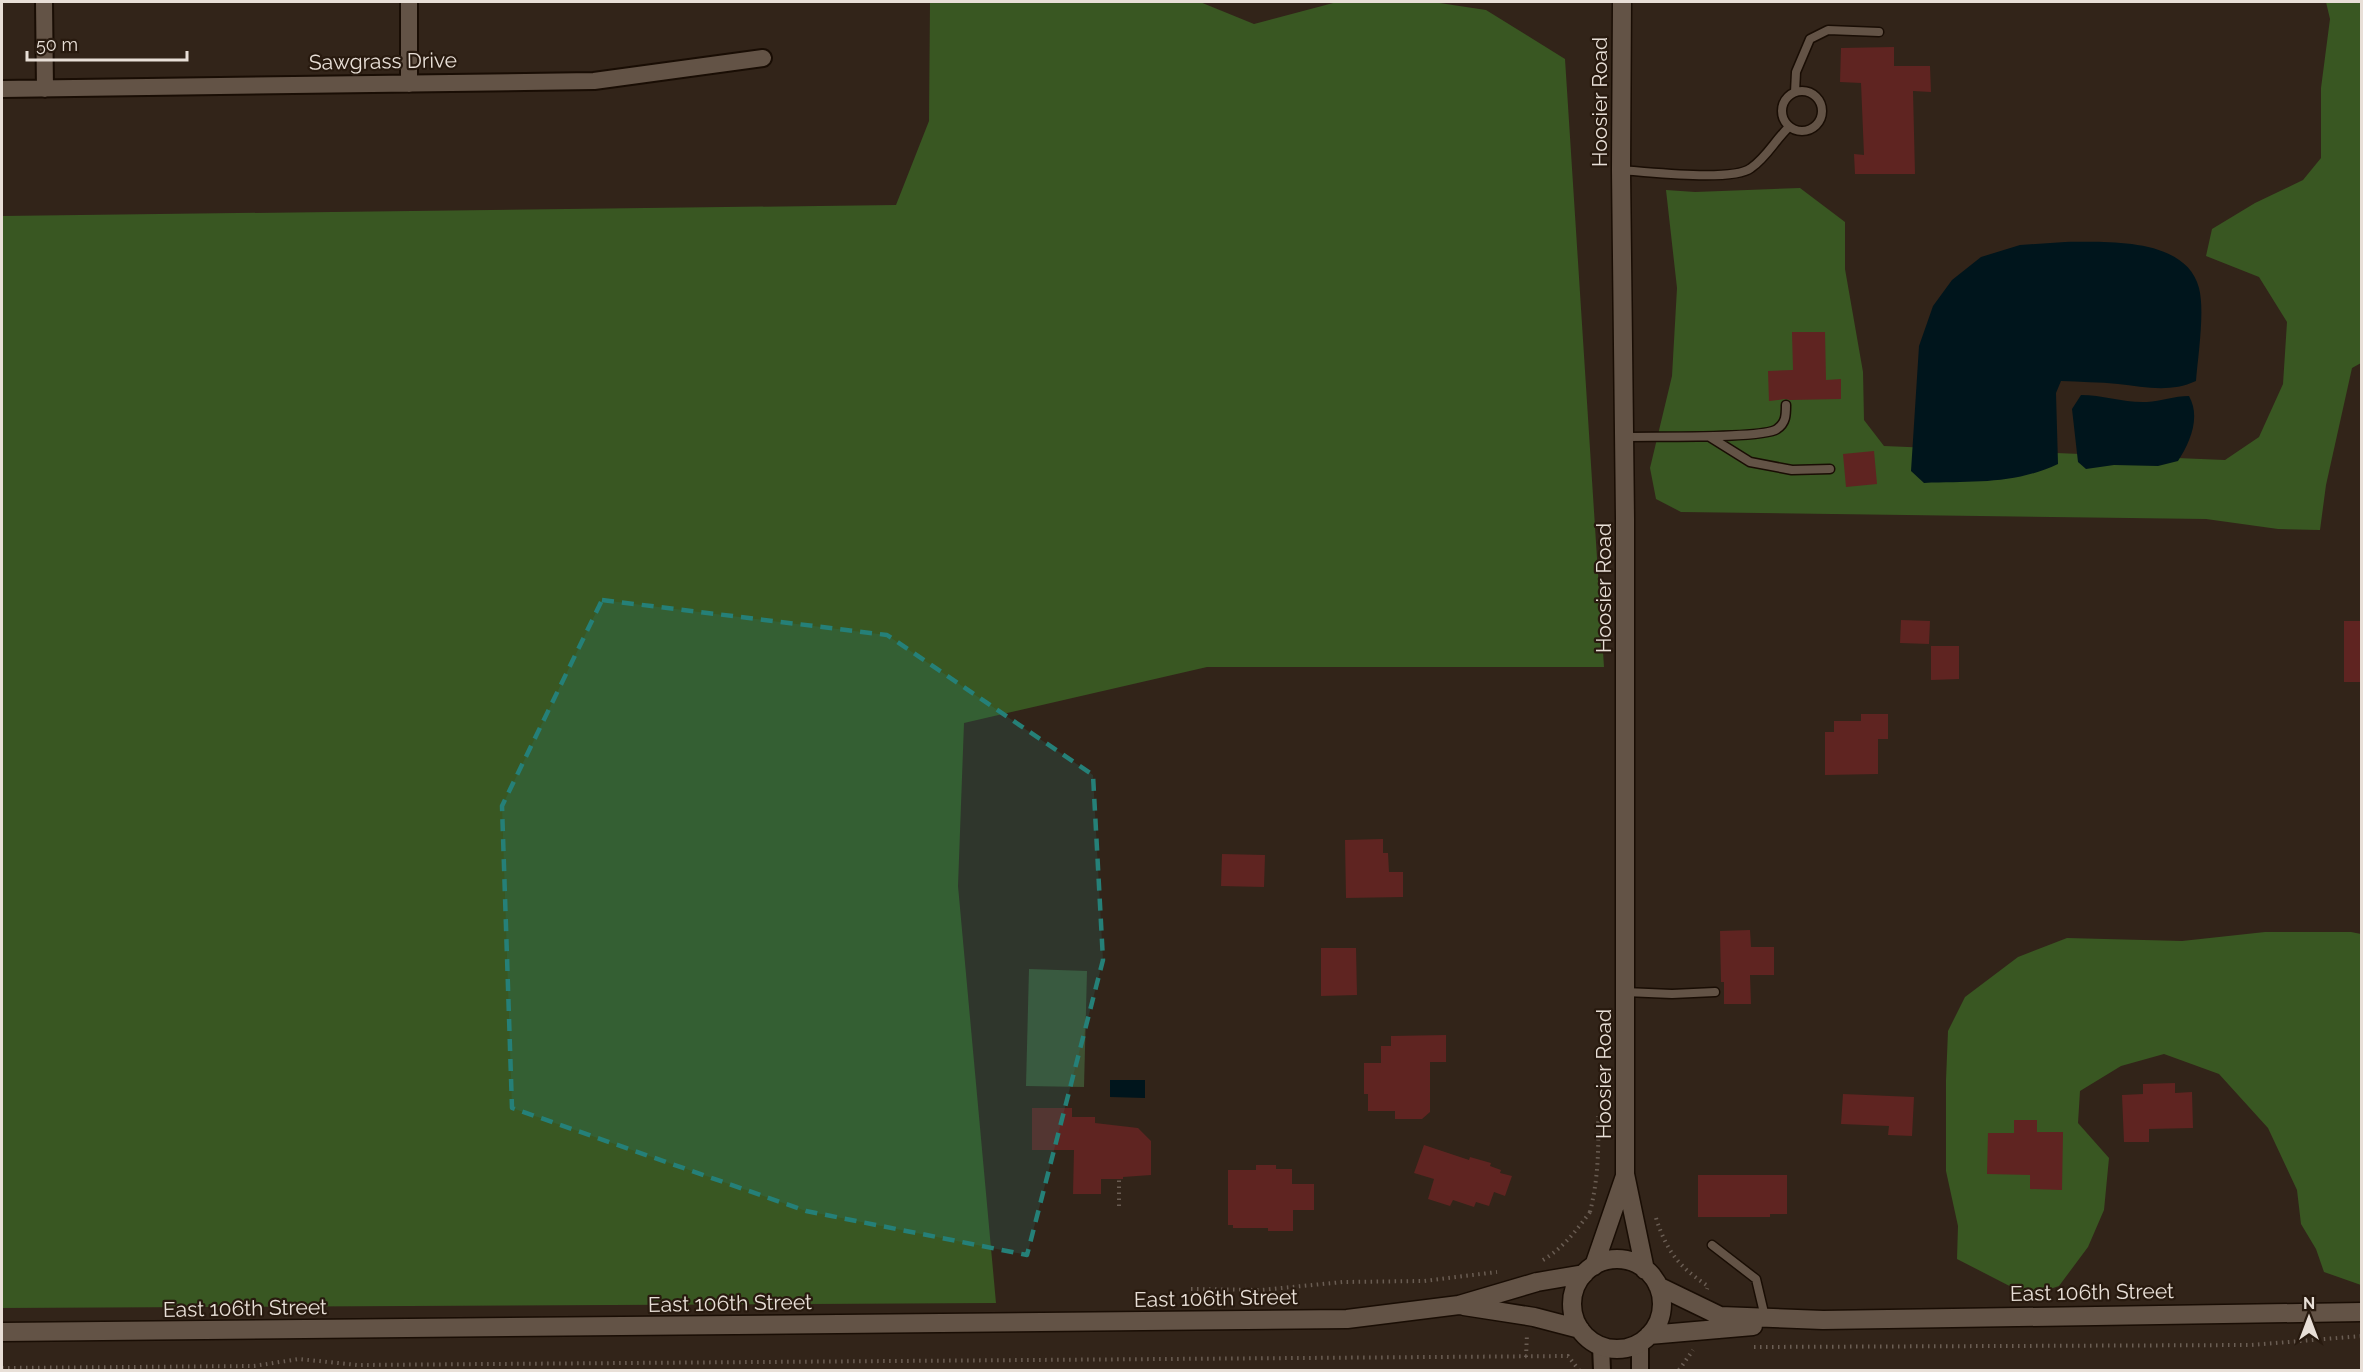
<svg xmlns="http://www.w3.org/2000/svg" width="2363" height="1372" font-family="Raleway,sans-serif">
<rect width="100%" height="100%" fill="#322419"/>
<path fill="#3f5132" d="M1029 969 1087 971 1084 1087 1026 1086Z"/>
<path fill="#395722" d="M930 2H1200L1254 24 1337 2H1433L1486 10 1565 59 1604 667H1207L964 723 958 886 996 1303 2 1308V216L896 205 929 121Z
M2326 2H2361V363L2352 368 2326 485 2320 530 2278 529 2206 519 1681 512 1656 499 1650 468 1672 376 1677 288 1666 190 1695 192 1800 188 1845 222V269L1863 372 1864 420 1884 446 2225 460 2259 437 2283 384 2287 322 2259 277 2206 256 2212 229 2255 203 2303 180 2321 158V88L2330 19Z
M2265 932H2351L2361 934V1285L2324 1272 2316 1249 2301 1224 2297 1190 2268 1128 2219 1074 2164 1054 2121 1066 2080 1091 2078 1123 2109 1158 2104 1210 2088 1247 2059 1286 2029 1296 1957 1259 1958 1226 1946 1171V1080L1948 1031 1965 997 2018 957 2067 938 2182 941Z"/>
<path fill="#00151c" d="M2065 242C2106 242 2186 237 2199 288 2205 311 2198 356 2196 381 2170 393 2145 387 2118 384 2099 382 2080 382 2061 381L2056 393 2058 464C2013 485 1973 481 1924 483L1911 471 1919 346 1933 306 1952 280 1981 257 2020 245Z
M2081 395C2103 395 2124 403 2147 402 2161 401 2174 396 2189 396 2201 417 2190 443 2178 461L2158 466 2114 465 2086 469 2078 462 2072 409Z
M1110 1080H1145V1098L1110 1097Z"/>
<path fill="#5f2421" d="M1894 47V66H1930L1931 92 1913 91 1915 174H1855L1854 154 1864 155 1861 83 1840 82 1841 48Z
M1792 332H1825L1826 380 1841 379V399L1790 400 1785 399 1769 401 1768 371 1793 370Z
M1874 451 1877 484 1846 487 1843 454Z
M1901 620 1930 621 1929 644 1900 643Z
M2344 621H2361V682H2344Z
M1931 646H1959V679L1931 680Z
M1861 714H1888V739H1878V774L1825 775V732H1834V721H1861Z
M1383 839V853H1388L1389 872H1403V897L1346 898 1345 840Z
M1222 854 1265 855 1264 887 1221 886Z
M1750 930 1751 947H1774V975H1750L1751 1004H1724V982H1721L1720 931Z
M1321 948H1356L1357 995 1321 996Z
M1446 1035V1062H1430V1112L1422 1119H1395V1111H1368V1094H1364V1063H1381V1046H1391V1036Z
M2175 1083V1093L2192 1092 2193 1128 2149 1129V1142H2124L2122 1095 2143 1094V1084Z
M1843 1094 1914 1097 1912 1136 1888 1135 1889 1126 1841 1124Z
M1032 1108H1072V1117H1095V1123L1138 1128 1151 1141V1175L1123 1177V1179H1101V1194H1073L1074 1150H1032Z
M2014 1120H2037V1132H2063L2062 1190 2030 1189V1175L1987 1174 1988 1133H2014Z
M1424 1145 1469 1160 1470 1157 1491 1163 1490 1166 1501 1170 1500 1173 1512 1176 1505 1196 1494 1192 1489 1206 1476 1202 1474 1207 1453 1200 1450 1206 1428 1199 1434 1179 1414 1173Z
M1256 1165H1276V1169H1292V1184H1314V1210H1293V1231H1268V1228H1233V1225H1228V1170H1256Z
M1698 1175H1787V1214H1770V1217H1698Z"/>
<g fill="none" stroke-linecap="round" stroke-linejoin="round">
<defs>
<path id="lane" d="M1782 111a20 20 0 1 1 40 0a20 20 0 1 1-40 0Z
M1795 92 1796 72 1810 39 1828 30 1879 32
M1621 170C1647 172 1733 182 1751 168 1767 157 1775 140 1789 127
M1624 437C1648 436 1764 439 1777 429 1786 423 1786 415 1786 405
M1710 437 1750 462 1792 470 1830 469
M1625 992 1672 994 1715 992
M1712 1245 1756 1279 1765 1317"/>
<path id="street" d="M44 2 45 89
M409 2V84
M2 89 594 81 763 58
M1640 1343V1370
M1601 1346 1602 1370"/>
<path id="secondary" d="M1622 2 1621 170 1625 519V1174L1645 1270
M1572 1304a45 45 0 1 1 90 0a45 45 0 1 1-90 0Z
M1594 1266 1625 1176
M1658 1286 1720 1316 1823 1320 2362 1312
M1464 1306 1534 1317 1580 1329
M2 1332 1347 1319 1459 1305 1537 1282 1584 1274
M1649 1335 1753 1326"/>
</defs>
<use href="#lane" stroke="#190d04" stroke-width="11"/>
<use href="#street" stroke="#190d04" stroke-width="20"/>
<use href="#secondary" stroke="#190d04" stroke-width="21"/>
<path stroke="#6a5d53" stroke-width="4" stroke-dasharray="1.5 4.5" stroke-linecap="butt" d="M1119 1206V1179
M1590 1212C1598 1180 1599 1149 1598 1116
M1656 1218C1667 1252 1679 1267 1708 1286L1707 1289
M1543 1260C1563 1248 1576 1231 1590 1212L1592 1213
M1191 1289 1261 1290 1343 1282 1424 1281 1497 1272
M1754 1347 2251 1345 2362 1336
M1526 1357 1527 1334
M2 1368 254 1366 299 1359 357 1365 1568 1356 1579 1370
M1679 1370 1693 1350"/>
<use href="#lane" stroke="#635346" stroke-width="8"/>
<use href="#street" stroke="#635346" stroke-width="16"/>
<use href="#secondary" stroke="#635346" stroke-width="18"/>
</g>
<path fill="#258078" fill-opacity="0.2" stroke="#258078" stroke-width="4.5" stroke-dasharray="12 8" stroke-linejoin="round" d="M602 600 887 635 1093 775 1103 960 1027 1255 806 1211 512 1108 502 806Z"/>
<g text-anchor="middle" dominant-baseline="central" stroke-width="4.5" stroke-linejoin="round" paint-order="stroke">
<g font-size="21" fill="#e8dfd7" stroke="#281a0f">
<text transform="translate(383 61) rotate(-1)">Sawgrass Drive</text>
<text transform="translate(1599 102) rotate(-90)">Hoosier Road</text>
<text transform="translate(1603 588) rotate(-90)">Hoosier Road</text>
<text transform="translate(1603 1074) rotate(-90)">Hoosier Road</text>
<text transform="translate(2092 1292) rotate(-1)">East 106th Street</text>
<text transform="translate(1216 1298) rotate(-1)">East 106th Street</text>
<text transform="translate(730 1303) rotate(-1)">East 106th Street</text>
<text transform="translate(245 1308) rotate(-1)">East 106th Street</text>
</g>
</g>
<rect width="2363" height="1372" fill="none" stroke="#e8dfd7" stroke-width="6"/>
<g transform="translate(2309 1318)" stroke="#281a0f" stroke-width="4.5" paint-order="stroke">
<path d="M0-4.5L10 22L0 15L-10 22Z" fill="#e8dfd7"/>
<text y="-9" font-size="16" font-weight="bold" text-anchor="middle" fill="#e8dfd7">N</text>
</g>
<path d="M27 51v9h160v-9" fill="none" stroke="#e8dfd7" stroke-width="3"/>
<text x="36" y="51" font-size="18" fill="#e8dfd7" stroke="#281a0f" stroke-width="4.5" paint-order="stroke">50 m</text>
</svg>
